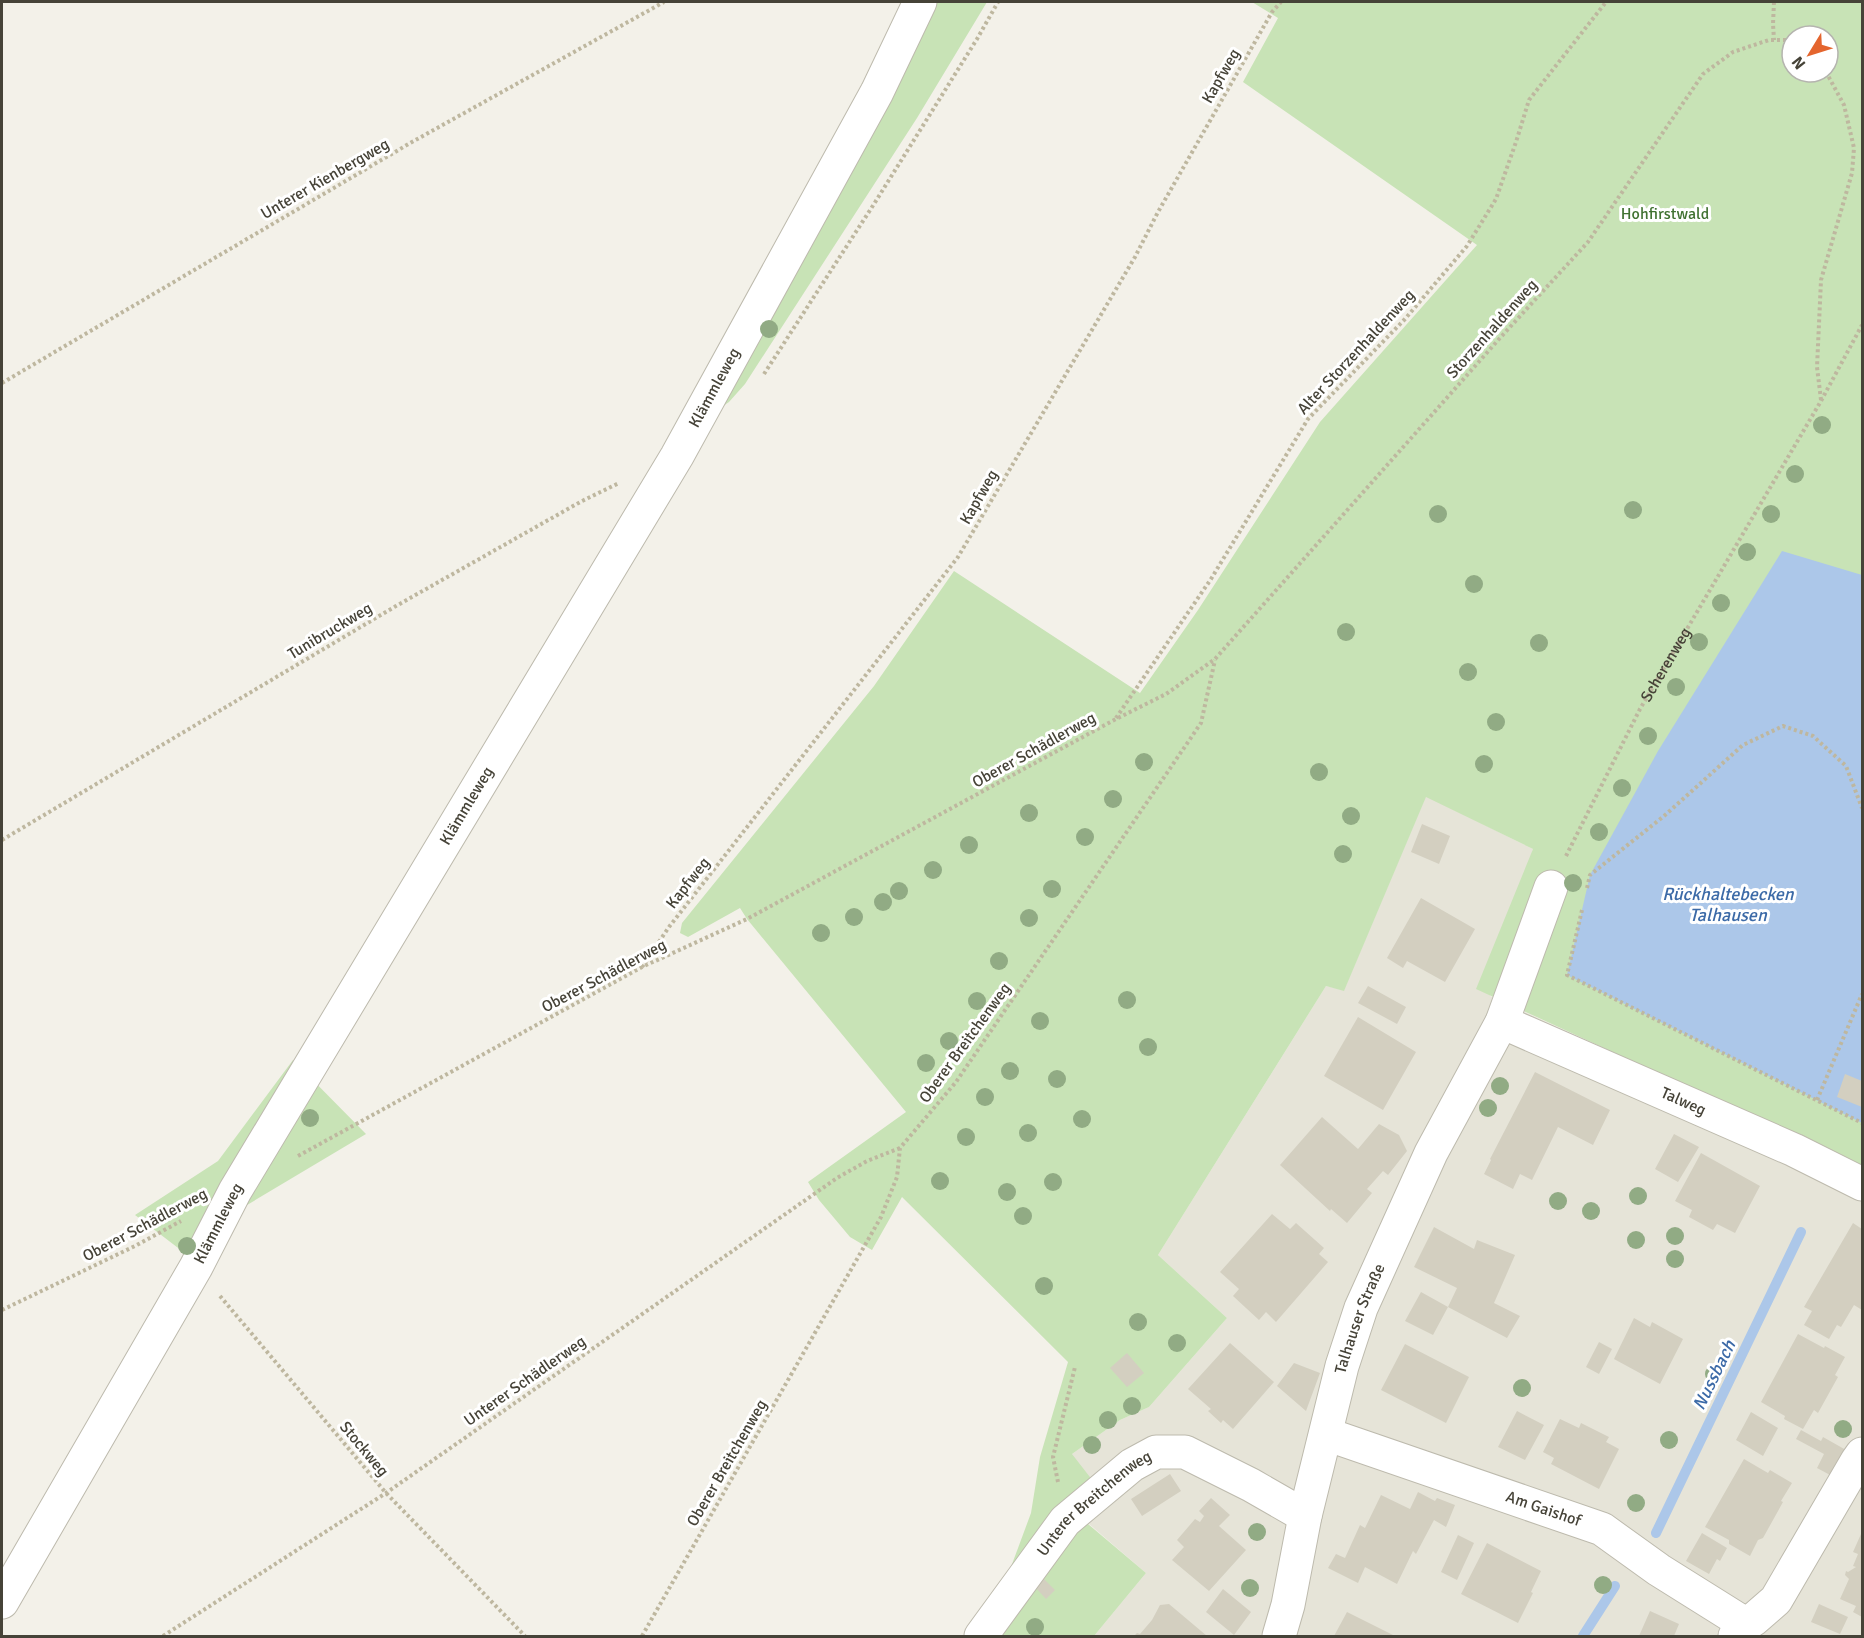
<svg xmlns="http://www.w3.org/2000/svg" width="1864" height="1638" font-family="Signika,sans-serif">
<rect width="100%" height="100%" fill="#f3f1e9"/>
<path fill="#e6e4d8" d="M1426 796 1533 849 1490 996 1862 1167V1636H1094L1146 1573 1088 1523 1072 1454 1120 1420 1149 1407 1227 1318 1158 1255 1326 986 1344 990Z"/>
<path fill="#c8e3b6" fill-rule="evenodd" d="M924 2H987L917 118 745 384 729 402 704 419Z
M1252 2H1862V1167L1476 989 1533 849 1426 797 1344 991 1326 986 1158 1255 1227 1318 1149 1407 1120 1420 1072 1454 1107 1499 1088 1524 1146 1573 1094 1636H964L1008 1575 1031 1513 1040 1457 1068 1362 902 1197 872 1250 850 1237 819 1200 808 1182 906 1112 747 919 740 908 688 937 680 933 682 923 874 686 954 571 1140 693 1198 610 1320 422 1477 245 1243 82 1278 18ZM1792 36H1828V72H1792Z
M293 1060 366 1134 242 1208 203 1267 135 1215 218 1161Z"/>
<path fill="#acc7e9" d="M1782 551 1862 575V1123L1567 975 1590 875 1658 751Z"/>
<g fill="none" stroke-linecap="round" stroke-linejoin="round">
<path stroke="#acc7e9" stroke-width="10" d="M1656 1533 1801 1232
M1583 1636 1615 1586"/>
</g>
<path fill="#d3cfc0" d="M1422 824 1450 836 1439 864 1411 852Z
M1421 898 1475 929 1445 982 1407 961 1403 968 1387 958Z
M1368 986 1406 1007 1397 1024 1358 1003Z
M1358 1017 1416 1052 1383 1110 1324 1076Z
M1535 1072 1610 1110 1593 1145 1558 1127 1532 1180 1520 1174 1513 1189 1484 1174 1491 1160 1490 1159Z
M1845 1074 1862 1081V1107L1837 1097Z
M1322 1117 1358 1149 1379 1124 1399 1135 1407 1151 1388 1175 1383 1171 1367 1189 1372 1193 1347 1223 1331 1209 1330 1211 1280 1165Z
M1674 1134 1699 1147 1678 1182 1655 1169Z
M1701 1153 1760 1186 1735 1233 1717 1224 1713 1230 1689 1217 1692 1210 1675 1201Z
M1272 1214 1290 1229 1296 1223 1324 1248 1319 1254 1328 1262 1276 1322 1266 1312 1259 1320 1233 1296 1239 1289 1220 1272Z
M1853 1223 1862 1229V1310L1854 1305 1841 1327 1837 1325 1829 1339 1804 1325 1812 1311 1804 1307Z
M1434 1227 1474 1249 1477 1240 1515 1255 1494 1303 1520 1316 1507 1338 1448 1307 1457 1288 1414 1267Z
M1421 1292 1448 1307 1433 1335 1405 1321Z
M1634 1318 1650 1327 1652 1322 1683 1339 1660 1384 1614 1359Z
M1798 1334 1824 1348 1825 1346 1845 1357 1835 1375 1838 1377 1818 1413 1814 1410 1803 1429 1784 1419 1785 1416 1761 1402Z
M1599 1342 1612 1349 1599 1374 1586 1367Z
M1230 1343 1274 1382 1233 1429 1223 1420 1221 1423 1208 1411 1211 1409 1188 1389Z
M1405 1344 1469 1377 1446 1423 1381 1390Z
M1127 1353 1144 1373 1127 1387 1110 1368Z
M1294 1363 1320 1373 1306 1411 1277 1386Z
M1517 1411 1544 1425 1525 1460 1498 1447Z
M1751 1412 1778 1428 1763 1456 1736 1440Z
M1560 1419 1579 1428 1581 1423 1609 1437 1606 1442 1619 1449 1599 1489 1551 1464 1554 1458 1543 1452Z
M1801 1430 1821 1441 1823 1437 1846 1450 1832 1476 1817 1468 1824 1454 1796 1439Z
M1744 1459 1768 1473 1770 1470 1792 1483 1781 1501 1783 1502 1763 1538 1758 1540 1750 1556 1729 1544V1540L1705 1527Z
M1170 1474 1181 1491 1142 1516 1131 1499Z
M1418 1492 1435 1501 1437 1498 1455 1505 1446 1527 1434 1520 1416 1554 1413 1551 1397 1584 1365 1567 1358 1583 1328 1568 1336 1554 1345 1558 1360 1525 1365 1528 1381 1495 1410 1509Z
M1211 1498 1230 1515 1219 1526 1246 1550 1209 1591 1172 1560 1184 1547 1177 1540 1195 1519 1200 1522 1204 1516 1199 1511Z
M1702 1533 1727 1548 1720 1561 1717 1559 1709 1574 1686 1561Z
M1861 1534H1862V1617L1853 1612 1856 1606 1840 1599 1849 1579 1845 1575 1846 1571 1848 1572 1856 1567 1853 1566 1858 1554 1853 1552Z
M1458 1535 1474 1543 1457 1580 1441 1572Z
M1487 1543 1541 1571 1531 1592 1533 1593 1518 1623 1461 1594Z
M1043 1578 1055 1590 1046 1599 1035 1587Z
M1223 1589 1251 1612 1234 1635 1206 1612Z
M1169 1604 1207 1636H1134L1137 1633 1140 1634 1152 1620 1160 1605Z
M1819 1604 1848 1617 1840 1634 1811 1622Z
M1650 1611 1679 1624 1674 1636H1639Z
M1347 1612 1395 1636H1334Z"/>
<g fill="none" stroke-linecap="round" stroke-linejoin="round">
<defs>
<g id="minor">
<path id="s2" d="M1502 1022 1794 1150 1862 1184"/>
<path id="s3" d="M1326 1434 1602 1529 1659 1570 1742 1622 1735 1636"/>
<path id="s4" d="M2 1602 196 1267 235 1191 677 456 877 92 920 2"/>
<path d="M1742 1622 1753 1620 1776 1600 1857 1461 1862 1454"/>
<path id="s5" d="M981 1636 1065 1521 1132 1465 1156 1452H1185L1251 1485 1305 1516"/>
<path id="s6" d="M1279 1636 1288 1605 1305 1516 1342 1366 1361 1308 1431 1153 1502 1022 1551 887"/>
</g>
</defs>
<use href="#minor" stroke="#bdbaad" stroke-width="35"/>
<g stroke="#beb79f" stroke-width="4" stroke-dasharray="3 3" stroke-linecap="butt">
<path d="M1774 2 1773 24 1774 40"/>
<path d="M764 374 874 204 977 39 998 2"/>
<path d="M2 383 412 142 664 2"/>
<path d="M1821 400 1817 367 1821 280 1852 173 1854 148 1844 105 1826 72"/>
<path d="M1116 718 1211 579 1308 419 1405 319 1467 246 1496 199 1516 142 1529 100 1606 2"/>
<path d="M2 840 396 606 582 501 619 483"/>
<path id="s1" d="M1566 856 1640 709 1821 401 1862 325"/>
<path d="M1587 888 1590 875 1664 816 1743 745 1783 726 1813 736 1846 766 1862 808"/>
<path d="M1582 910 1567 975 1862 1123"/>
<path d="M642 967 669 927 958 557 1135 257 1158 212 1272 12 1281 2"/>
<path d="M1817 1100 1862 994"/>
<path d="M298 1156 642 967 747 919 1116 719 1166 694 1215 659 1500 338 1588 242 1703 74 1733 52 1769 40H1786L1792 42"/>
<path d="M220 1296 386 1493 525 1636"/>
<path d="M2 1310 135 1246 181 1221"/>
<path d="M1058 1482 1053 1457 1075 1367"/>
<path d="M163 1636 386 1493 837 1178 867 1161 900 1148"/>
<path d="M642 1636 881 1217 897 1177 900 1148 956 1082 1201 723 1215 660"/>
</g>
<use href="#minor" stroke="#fff" stroke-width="33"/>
</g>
<g fill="#91ab84">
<circle cx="769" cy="329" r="9"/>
<circle cx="1822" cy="425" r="9"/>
<circle cx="1795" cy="474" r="9"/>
<circle cx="1633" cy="510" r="9"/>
<circle cx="1438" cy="514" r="9"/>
<circle cx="1771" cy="514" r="9"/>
<circle cx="1747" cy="552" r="9"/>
<circle cx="1474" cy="584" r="9"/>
<circle cx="1721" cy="603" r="9"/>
<circle cx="1346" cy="632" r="9"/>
<circle cx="1699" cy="642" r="9"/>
<circle cx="1539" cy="643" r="9"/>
<circle cx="1468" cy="672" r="9"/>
<circle cx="1676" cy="687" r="9"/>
<circle cx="1496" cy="722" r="9"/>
<circle cx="1648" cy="736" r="9"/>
<circle cx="1144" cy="762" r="9"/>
<circle cx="1484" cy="764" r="9"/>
<circle cx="1319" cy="772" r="9"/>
<circle cx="1622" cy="788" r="9"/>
<circle cx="1113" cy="799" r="9"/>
<circle cx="1029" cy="813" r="9"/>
<circle cx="1351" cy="816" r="9"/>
<circle cx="1599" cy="832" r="9"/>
<circle cx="1085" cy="837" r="9"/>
<circle cx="969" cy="845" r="9"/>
<circle cx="1343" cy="854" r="9"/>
<circle cx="933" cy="870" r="9"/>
<circle cx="1573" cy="883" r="9"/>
<circle cx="1052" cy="889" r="9"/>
<circle cx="899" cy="891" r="9"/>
<circle cx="883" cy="902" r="9"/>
<circle cx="854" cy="917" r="9"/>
<circle cx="1029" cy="918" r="9"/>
<circle cx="821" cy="933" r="9"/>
<circle cx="999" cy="961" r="9"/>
<circle cx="1127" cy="1000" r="9"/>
<circle cx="977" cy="1001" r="9"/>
<circle cx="1040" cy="1021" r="9"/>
<circle cx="949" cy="1041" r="9"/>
<circle cx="1148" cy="1047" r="9"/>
<circle cx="926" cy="1063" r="9"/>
<circle cx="1010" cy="1071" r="9"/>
<circle cx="1057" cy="1079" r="9"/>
<circle cx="1500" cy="1086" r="9"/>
<circle cx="985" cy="1097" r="9"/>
<circle cx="1488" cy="1108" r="9"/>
<circle cx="310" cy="1118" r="9"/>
<circle cx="1082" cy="1119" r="9"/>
<circle cx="1028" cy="1133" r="9"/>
<circle cx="966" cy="1137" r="9"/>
<circle cx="940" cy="1181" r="9"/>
<circle cx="1053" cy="1182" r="9"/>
<circle cx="1007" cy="1192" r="9"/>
<circle cx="1638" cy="1196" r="9"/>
<circle cx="1558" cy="1201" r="9"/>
<circle cx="1591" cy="1211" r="9"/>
<circle cx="1023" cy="1216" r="9"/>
<circle cx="1675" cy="1236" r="9"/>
<circle cx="1636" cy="1240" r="9"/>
<circle cx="187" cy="1246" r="9"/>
<circle cx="1675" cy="1259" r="9"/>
<circle cx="1044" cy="1286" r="9"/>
<circle cx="1138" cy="1322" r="9"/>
<circle cx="1177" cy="1343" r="9"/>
<circle cx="1714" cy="1374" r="9"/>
<circle cx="1522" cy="1388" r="9"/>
<circle cx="1132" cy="1406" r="9"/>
<circle cx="1108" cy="1420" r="9"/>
<circle cx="1843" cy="1429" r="9"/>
<circle cx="1669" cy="1440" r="9"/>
<circle cx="1092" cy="1445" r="9"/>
<circle cx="1636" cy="1503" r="9"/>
<circle cx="1257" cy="1532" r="9"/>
<circle cx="1603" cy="1585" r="9"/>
<circle cx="1250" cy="1588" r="9"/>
<circle cx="1035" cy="1627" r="9"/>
</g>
<g text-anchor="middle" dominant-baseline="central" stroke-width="6" stroke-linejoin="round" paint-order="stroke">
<g font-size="16" fill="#464338" stroke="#fff">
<text transform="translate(1221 76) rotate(-60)">Kapfweg</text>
<text transform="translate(325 179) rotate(-30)">Unterer Kienbergweg</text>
<text transform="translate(1492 329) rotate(-48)">Storzenhaldenweg</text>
<text transform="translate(1356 352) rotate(-47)">Alter Storzenhaldenweg</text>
<text stroke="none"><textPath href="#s4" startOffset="1408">Klämmleweg</textPath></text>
<text transform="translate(979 497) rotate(-60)">Kapfweg</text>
<text transform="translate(330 631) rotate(-31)">Tunibruckweg</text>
<text stroke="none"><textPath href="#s1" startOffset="216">Scherenweg</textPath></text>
<text transform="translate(1034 750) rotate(-29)">Oberer Schädlerweg</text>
<text stroke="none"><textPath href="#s4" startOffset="922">Klämmleweg</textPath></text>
<text transform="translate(688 883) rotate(-52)">Kapfweg</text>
<text transform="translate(604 976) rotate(-28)">Oberer Schädlerweg</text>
<text transform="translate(965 1043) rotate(-54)">Oberer Breitchenweg</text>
<text stroke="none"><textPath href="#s2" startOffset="198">Talweg</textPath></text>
<text stroke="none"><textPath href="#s4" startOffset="436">Klämmleweg</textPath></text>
<text transform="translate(145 1225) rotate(-28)">Oberer Schädlerweg</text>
<text stroke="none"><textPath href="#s6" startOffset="328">Talhauser Straße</textPath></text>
<text transform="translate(525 1381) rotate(-35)">Unterer Schädlerweg</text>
<text transform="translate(364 1449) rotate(50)">Stockweg</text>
<text transform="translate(727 1463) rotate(-60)">Oberer Breitchenweg</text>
<text stroke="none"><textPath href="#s5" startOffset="176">Unterer Breitchenweg</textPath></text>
<text stroke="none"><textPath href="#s3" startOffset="230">Am Gaishof</textPath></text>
</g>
<g font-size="16" fill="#407231" stroke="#fff">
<text x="1665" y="214">Hohfirstwald</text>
</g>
<g font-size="18" font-style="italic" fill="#3c6aa7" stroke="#fff">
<text x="1728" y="894">Rückhaltebecken<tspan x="1728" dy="21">Talhausen</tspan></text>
<text transform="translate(1714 1375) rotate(-64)">Nussbach</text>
</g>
</g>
<rect width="1864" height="1638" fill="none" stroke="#464338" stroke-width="6"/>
<g transform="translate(1810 54) rotate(232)"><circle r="28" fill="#ffffff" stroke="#b5b4af" stroke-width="1.5"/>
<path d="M0-4.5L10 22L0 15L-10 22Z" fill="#e4652e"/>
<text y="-9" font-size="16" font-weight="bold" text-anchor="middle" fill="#464338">N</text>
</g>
</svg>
